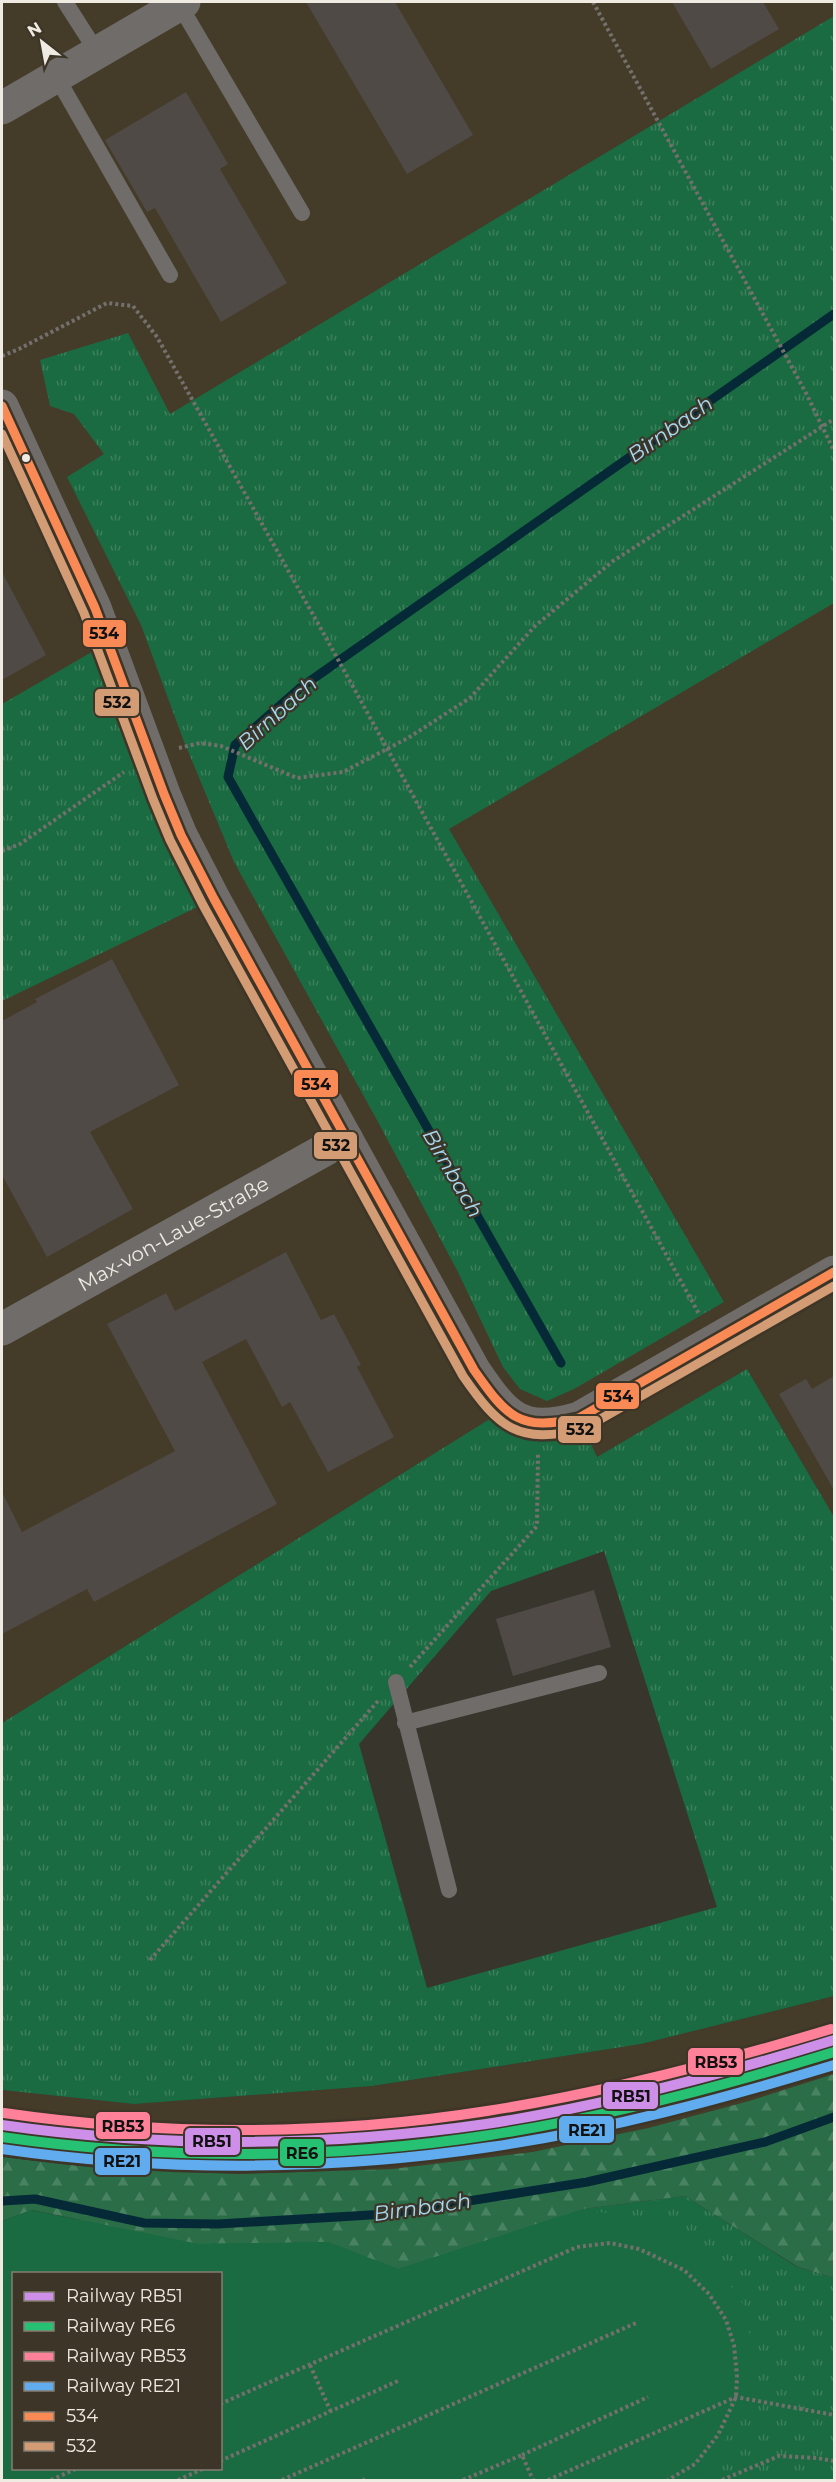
<svg xmlns="http://www.w3.org/2000/svg" width="836" height="2482" font-family="Montserrat,sans-serif">
<defs>
<pattern id="grass-tufts" width="24" height="20" patternUnits="userSpaceOnUse" patternTransform="scale(1.5)"><rect width="24" height="20" fill="#1a6b41"/><path d="M3 7l-1-3M5 7V3M7 7l1-3M15 17l-1-3M17 17v-4M19 17l1-3" fill="none" stroke="#3c805c"/></pattern>
<pattern id="forest-firs" width="22" height="20" patternUnits="userSpaceOnUse" patternTransform="scale(1.5)"><rect width="22" height="20" fill="#2a6d47"/><path d="M5 1l3.5 6h-7zM16 11l3.5 6h-7z" fill="#498261"/></pattern>
</defs>
<rect width="100%" height="100%" fill="#38352d"/>
<path fill="#443b29" d="M2 2H834V1517L747 1369 596 1458 504 1410 2 1723Z
M834 1996V2074L749 2101 648 2128 532 2152 392 2169 240 2174 106 2169 2 2157V2090L134 2104 372 2086 641 2044Z"/>
<path fill="url(#grass-tufts)" fill-rule="evenodd" d="M834 16V603L449 829 724 1302 574 1389 547 1401 520 1389 503 1367 458 1272 377 1120 234 862 183 739 141 625 67 477 104 454 74 414 50 406 40 360 128 333 170 414Z
M109 642 214 899 2 1001V704Z
M747 1369 834 1517V1996L641 2044 372 2086 134 2104 2 2090V1723L504 1410 579 1418 597 1457ZM604 1551 717 1907 427 1988 359 1744 491 1591Z
M685 2196 797 2267 834 2278V2480H2V2221L583 2209ZM14 2274H220V2468H14Z"/>
<path fill="url(#forest-firs)" d="M834 2074V2278L798 2267 685 2196 583 2209 398 2269 327 2242 198 2244 32 2210 2 2221V2157L106 2169 240 2174 392 2169 532 2152 648 2128 749 2101Z"/>
<path fill="#1a6b41" fill-rule="evenodd" d="M583 2209 657 2222 713 2260 744 2306 760 2387 703 2472 683 2480H2V2221L31 2210 198 2244 328 2242 398 2269ZM14 2274H220V2468H14Z"/>
<g fill="none" stroke-linecap="round" stroke-linejoin="round">
<path stroke="#062937" stroke-width="9" d="M561 1363 228 777 235 745 300 688 834 314
M2 2201 35 2199 144 2223 218 2224 387 2214 587 2182 765 2142 834 2117"/>
</g>
<path fill="#4f4a46" d="M306 2H395L473 135 407 174Z
M672 2H763L779 29 711 69Z
M186 92 228 164 220 169 287 283 221 322 155 208 147 212 105 140Z
M2 572 46 655 2 680Z
M112 959 179 1085 90 1132 133 1209 47 1257 2 1175V1021L37 1002 35 999Z
M286 1252 321 1320 334 1314 361 1365 357 1367 394 1437 328 1472 290 1402 282 1407 246 1339 202 1362 277 1504 94 1602 87 1589 2 1634V1492L22 1532 175 1451 107 1324 166 1293 175 1311Z
M834 1376V1490L779 1394 806 1379 812 1389Z
M594 1590 611 1647 513 1676 496 1619Z"/>
<g fill="none" stroke-linecap="round" stroke-linejoin="round">
<path stroke="#74706d" stroke-width="4" stroke-dasharray="3 3" stroke-linecap="butt" d="M593 2 806 393 834 451
M2 356 19 349 107 303 133 306 157 337 325 636 699 1314
M179 748 200 743 221 746 297 778 343 772 408 738 470 698 535 626 613 561 834 419
M2 851 20 844 124 772
M410 1667 537 1526 538 1453
M150 1960 378 1701
M310 2365 331 2412
M220 2404 577 2247 610 2243 639 2249 684 2270 709 2294 726 2320 734 2345 737 2376 736 2397 718 2435 695 2464 668 2480
M522 2455 648 2397
M220 2461 400 2380
M51 2480 78 2468
M178 2480 205 2468
M282 2480 636 2323
M363 2480 365 2479
M463 2480 522 2455 533 2480
M548 2480 736 2397 834 2415
M722 2480 779 2456 817 2458 834 2461"/>
<path stroke="#6f6c69" stroke-width="16" d="M65 2 97 52
M179 4 302 213
M56 76 170 275
M396 1682 449 1890
M405 1723 599 1673"/>
<g stroke="#6f6c69" stroke-width="33">
<path d="M2 108 184 2"/>
<path d="M2 406 95 608 164 794 181 835 214 899 474 1370C506 1417 520 1435 579 1418L834 1272"/>
<path id="s1" d="M2 1329 346 1138"/>
</g>
<defs>
<path id="bus-1" d="M2 406 95 608 164 794 181 835 214 899 474 1370C507 1417 519 1432 579 1418L834 1272"/>
<path id="bus-2" d="M2 434 84 613 153 799 170 840 203 905 463 1376C499 1428 518 1445 583 1429L834 1286"/>
</defs>
<use href="#bus-1" stroke="#3d3628" stroke-width="14"/>
<use href="#bus-2" stroke="#3d3628" stroke-width="14"/>
<use href="#bus-1" stroke="#f98a56" stroke-width="9"/>
<use href="#bus-2" stroke="#d39c74" stroke-width="9"/>
<defs>
<path id="rail-1" d="M2 2125C162 2148 326 2147 486 2124 604 2106 720 2075 834 2040"/>
<path id="rail-2" d="M2 2137C162 2160 330 2160 490 2135 607 2117 721 2087 834 2052"/>
<path id="rail-3" d="M4 2113C162 2136 329 2136 487 2111 604 2093 718 2063 831 2029"/>
<path id="rail-4" d="M2 2149C162 2172 330 2171 490 2147 607 2130 722 2099 834 2065"/>
</defs>
<use href="#rail-1" stroke="#3d3628" stroke-width="15"/>
<use href="#rail-2" stroke="#3d3628" stroke-width="15"/>
<use href="#rail-3" stroke="#3d3628" stroke-width="15"/>
<use href="#rail-4" stroke="#3d3628" stroke-width="15"/>
<use href="#rail-1" stroke="#ce8fe9" stroke-width="10"/>
<use href="#rail-2" stroke="#26c172" stroke-width="10"/>
<use href="#rail-3" stroke="#ff8098" stroke-width="10"/>
<use href="#rail-4" stroke="#60acee" stroke-width="10"/>
</g>
<circle fill="#f0ebe2" stroke="#3d3628" stroke-width="2" cx="26" cy="458" r="5"/>
<g text-anchor="middle" dominant-baseline="central" stroke-width="4.5" stroke-linejoin="round" paint-order="stroke">
<g font-size="20" fill="#f0ebe2" stroke="#3d3628">
<text stroke="none"><textPath href="#s1" startOffset="196">Max-von-Laue-Straße</textPath></text>
</g>
<g font-size="21" font-style="italic" fill="#a6d9f2" stroke="#3d3628">
<text transform="translate(670 429) rotate(-35)">Birnbach</text>
<text transform="translate(277 713) rotate(-42)">Birnbach</text>
<text transform="translate(453 1173) rotate(60)">Birnbach</text>
<text transform="translate(422 2207) rotate(-8)">Birnbach</text>
</g>
</g>
<g stroke="#3d3628" stroke-width="2">
<rect x="82" y="619" width="45" height="29" rx="6" fill="#f98a56"/>
<rect x="94" y="688" width="46" height="29" rx="6" fill="#d39c74"/>
<rect x="293" y="1069" width="46" height="29" rx="6" fill="#f98a56"/>
<rect x="313" y="1131" width="45" height="29" rx="6" fill="#d39c74"/>
<rect x="595" y="1382" width="45" height="28" rx="6" fill="#f98a56"/>
<rect x="557" y="1415" width="45" height="29" rx="6" fill="#d39c74"/>
<rect x="687" y="2047" width="57" height="29" rx="6" fill="#ff8098"/>
<rect x="602" y="2081" width="57" height="29" rx="6" fill="#ce8fe9"/>
<rect x="95" y="2111" width="56" height="29" rx="6" fill="#ff8098"/>
<rect x="558" y="2115" width="57" height="29" rx="6" fill="#60acee"/>
<rect x="184" y="2127" width="57" height="29" rx="6" fill="#ce8fe9"/>
<rect x="279" y="2138" width="46" height="29" rx="6" fill="#26c172"/>
<rect x="94" y="2147" width="57" height="29" rx="6" fill="#60acee"/>
</g>
<g font-size="16" text-anchor="middle" font-weight="bold" fill="#111">
<text x="104" y="639">534</text>
<text x="117" y="708">532</text>
<text x="316" y="1090">534</text>
<text x="336" y="1151">532</text>
<text x="618" y="1402">534</text>
<text x="580" y="1435">532</text>
<text x="716" y="2068">RB53</text>
<text x="631" y="2102">RB51</text>
<text x="123" y="2132">RB53</text>
<text x="587" y="2136">RE21</text>
<text x="212" y="2147">RB51</text>
<text x="302" y="2159">RE6</text>
<text x="122" y="2167">RE21</text>
</g>
<rect width="836" height="2482" fill="none" stroke="#f0ebe2" stroke-width="6"/>
<rect x="12" y="2272" width="210" height="198" fill="#3d3628" stroke="#857e72" stroke-width="1.5"/>
<rect x="24" y="2292" width="30" height="9" fill="#ce8fe9" stroke="#857e72" stroke-width="1.5"/>
<text x="66" y="2302" font-size="18" fill="#f0ebe2">Railway RB51</text>
<rect x="24" y="2322" width="30" height="9" fill="#26c172" stroke="#857e72" stroke-width="1.5"/>
<text x="66" y="2332" font-size="18" fill="#f0ebe2">Railway RE6</text>
<rect x="24" y="2352" width="30" height="9" fill="#ff8098" stroke="#857e72" stroke-width="1.5"/>
<text x="66" y="2362" font-size="18" fill="#f0ebe2">Railway RB53</text>
<rect x="24" y="2382" width="30" height="9" fill="#60acee" stroke="#857e72" stroke-width="1.5"/>
<text x="66" y="2392" font-size="18" fill="#f0ebe2">Railway RE21</text>
<rect x="24" y="2412" width="30" height="9" fill="#f98a56" stroke="#857e72" stroke-width="1.5"/>
<text x="66" y="2422" font-size="18" fill="#f0ebe2">534</text>
<rect x="24" y="2442" width="30" height="9" fill="#d39c74" stroke="#857e72" stroke-width="1.5"/>
<text x="66" y="2452" font-size="18" fill="#f0ebe2">532</text>
<g transform="translate(42 42) rotate(329)" stroke="#3d3628" stroke-width="4.5" paint-order="stroke">
<path d="M0-4.5L10 22L0 15L-10 22Z" fill="#f0ebe2"/>
<text y="-9" font-size="16" font-weight="bold" text-anchor="middle" fill="#f0ebe2">N</text>
</g>
</svg>
